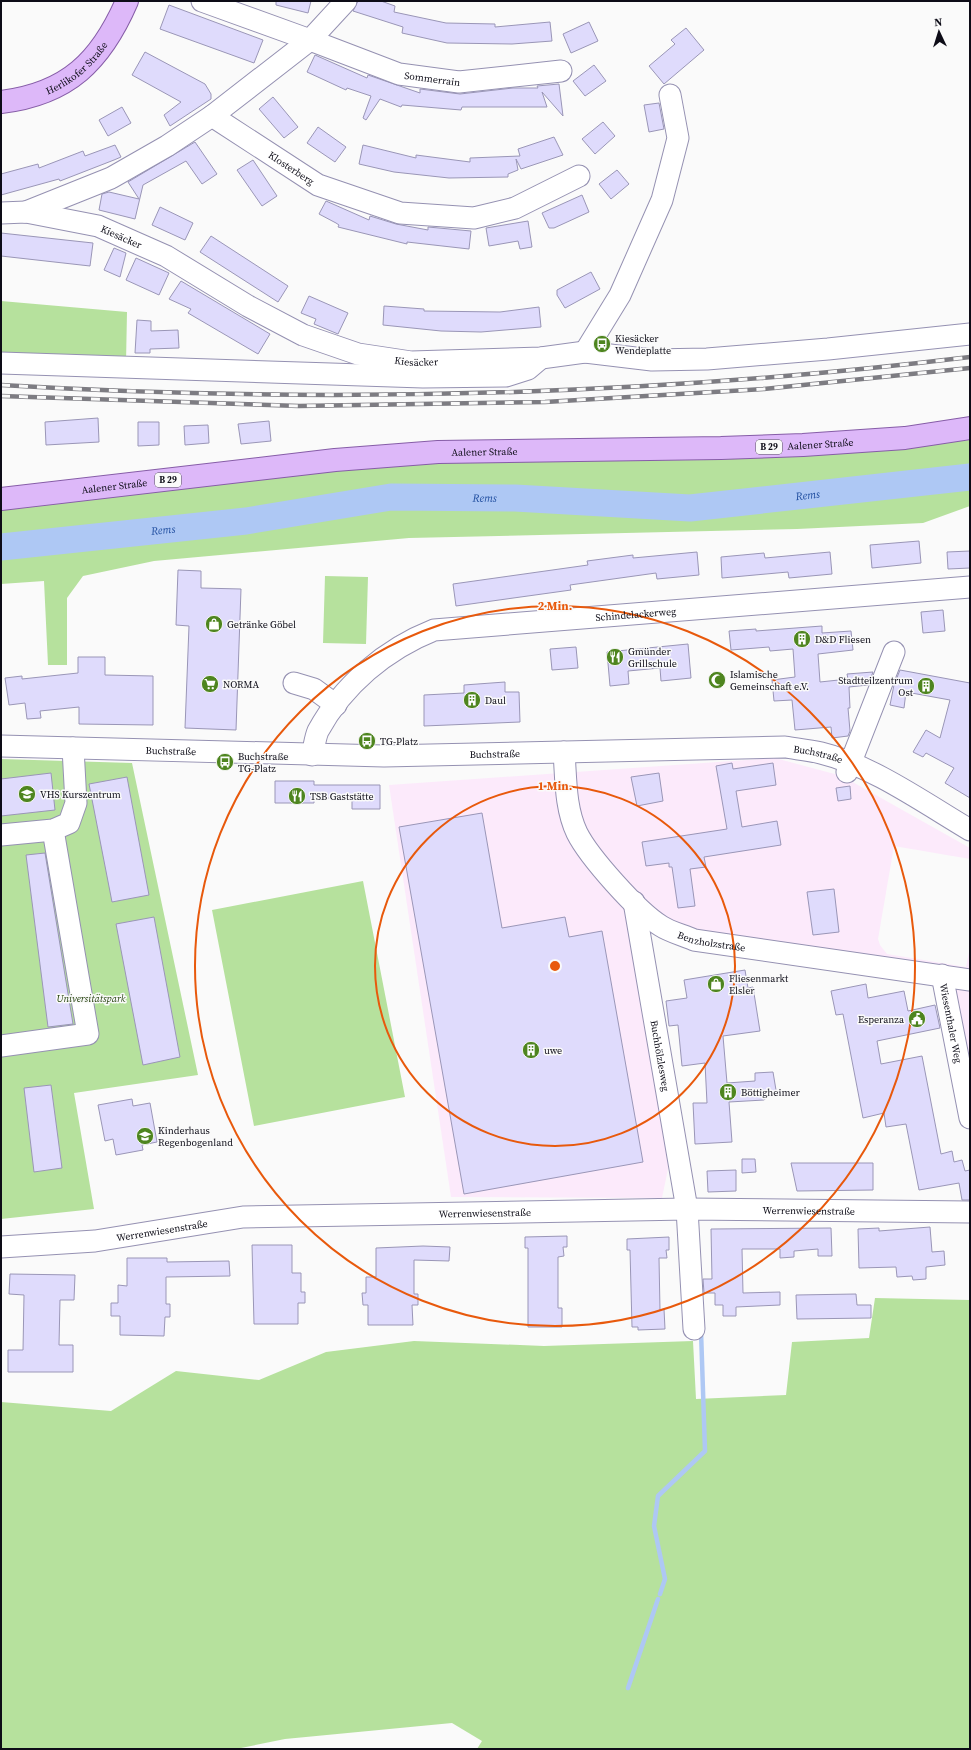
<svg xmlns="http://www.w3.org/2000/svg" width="971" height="1750" font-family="'Source Serif 4',serif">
<rect width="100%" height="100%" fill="#fafafa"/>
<path fill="#fceafb" d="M775 758 842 776 970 848V859L894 846 878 939 880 945 887 954 966 967 970 947V1118L941 975 694 940 634 903 666 1089 668 1169 662 1198 451 1197 389 785Z"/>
<path fill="#b6e19d" d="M1 301 127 312 126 363 1 359Z
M970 440V506L923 523 797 529 409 538 154 561 83 576 67 598V665H48L44 581 1 584V506L221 481 439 461 714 460 838 453Z
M325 576 368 577 366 644 323 643Z
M1 759 132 763 198 1075 74 1093 94 1209 1 1219Z
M363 881 405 1097 254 1126 212 910Z
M875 1298 970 1300V1749H477L482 1741 452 1723 285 1739 236 1749H1V1402L111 1411 176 1371 259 1380 326 1352 414 1341 544 1346 693 1341 696 1399 786 1395 792 1342 869 1338Z"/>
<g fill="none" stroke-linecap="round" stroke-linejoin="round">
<path stroke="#aec8f4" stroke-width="4.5" d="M660 1594 665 1579 654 1526 658 1496 705 1451 701 1331
M628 1688 658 1599"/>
<path stroke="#aec8f4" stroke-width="27" id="s1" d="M1 547 246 521 391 497 515 498 690 508 970 477"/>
</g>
<path fill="#dfdbfc" stroke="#9a96b7" d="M276 1H311L308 13 276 5Z
M358 1H381L395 6 394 12 446 23 495 24V27L550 22 552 41 512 44 447 43 402 33 403 27 353 11Z
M169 5 263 40 254 63 160 29Z
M589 22 598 41 571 53 563 34Z
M686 28 704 50 664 84 649 66 675 44 671 40Z
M145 52 205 84 211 94V99L170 126 164 115 181 102 132 75Z
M315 55 367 78 368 75 420 93V89L460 94 513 88H538L537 86 559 84 563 116 542 92 547 107H462L461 110 402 105 401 107 380 99 366 120 363 118 371 96 347 88 346 90 307 72Z
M594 65 606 81 585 96 573 81Z
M273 97 298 127 284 138 259 109Z
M659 103 664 129 649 132 644 105Z
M122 107 131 123 108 136 99 120Z
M603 122 615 136 595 154 582 139Z
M318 127 346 147 335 162 307 143Z
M554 137 563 155 521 169 516 159 518 170 508 174V177L449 178 394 172 359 164 363 145 416 158V155L470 162V158L520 156 518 149Z
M195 142 217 174 202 184 186 161 143 185 135 219 99 210 102 194 109 192 139 199 128 182Z
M115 145 121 157 114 160 60 181 59 179 1 195V174L38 164 39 168 83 151 85 156Z
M253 160 277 196 262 206 237 170Z
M617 170 629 184 611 199 599 184Z
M582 195 589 212 554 228H549L542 213Z
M326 201 369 220 370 216 396 224 428 230V227L471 231 469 249 407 242V244L338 227 339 225 336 223 319 214Z
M160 207 193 223 185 240 152 225Z
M528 221 532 247 520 249 518 241 489 246 486 228Z
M1 233 93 243 90 266 1 256Z
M211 236 288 286 278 302 200 252Z
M114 248 126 253 120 277 104 270Z
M136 258 169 273 159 295 126 280Z
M591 272 600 289 565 308 557 295V290Z
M181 281 270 334 258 354 188 313 191 309 169 299Z
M309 296 348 313 338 334 314 324 316 319 301 313Z
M384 306 424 309V311L500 312 539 307 541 327 481 332 441 331 383 325Z
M137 320 151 321V331L178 330 179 348 150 349V353H135Z
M98 418 99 442 46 445 45 422Z
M269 421 271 441 241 444 238 424Z
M138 422H159V445L138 446Z
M208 425 209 443 185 445 184 426Z
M919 541 921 563 872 568 870 545Z
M970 551V568L948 569 947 552Z
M697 552 699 575 657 579 656 573 570 585 571 590 456 606 453 584 588 565 587 561 633 555V558Z
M830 552 832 574 789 578 788 572 722 578 721 557 764 553 765 558Z
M178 570 201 571V588L241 589 236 730 185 728 189 626 176 625Z
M943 610 945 631 923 633 921 612Z
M822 626V633L851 631 853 650 818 654 820 682 848 679 847 674 873 672 868 685 849 687 850 708H848L850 731 848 736 832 738 831 727 795 730 792 700 774 701 772 680 795 677 793 649 770 651 769 647 731 650 729 631 756 629V631Z
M688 644 691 678 661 681 660 668 628 671 629 684 610 686 607 652Z
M576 647 578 668 552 670 550 649Z
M78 657H105V675L153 676V725L79 724V707L40 711 41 718 27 719 25 703 9 705 5 678 22 676V679L78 673Z
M900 670 970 683V798L945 783 954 768 926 753 923 757 913 752 926 730 940 738 950 700 906 692 904 708 890 705 894 685Z
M505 682V692H519L520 722 424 726V695L464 693V685Z
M732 763 733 769 773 763 776 785 736 791 742 827 777 821 781 845 704 857 706 867 690 869 695 906 678 908 672 867H669V863L646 866 642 842 727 829 716 766Z
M51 773 55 810 1 816V779Z
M659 773 663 801 637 806 631 777Z
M127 777 149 895 112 902 89 784Z
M275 781H314V785H380V809H352V798H314V803H275Z
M850 786 851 799 838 801 836 788Z
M482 813 502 928 565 917 569 937 602 931 643 1162 464 1194 399 827Z
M45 853 73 1024 48 1027 26 855Z
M834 889 839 932 813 935 807 892Z
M154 917 180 1057 143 1065 116 924Z
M745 970 748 988 753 987 760 1031 723 1036 727 1083 755 1081V1073L773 1072 776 1090 764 1100 729 1102 732 1142 695 1144 693 1103H707L705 1063 682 1066 678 1025 669 1026 666 1001 687 998 684 980Z
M866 984 868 998 904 991 908 1011 935 1005 940 1028 877 1041 881 1064 922 1056 941 1154 952 1151 954 1162 962 1160 965 1171 970 1170V1200H962L959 1183 919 1190 906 1124 886 1127 884 1113 863 1118 843 1014 836 1015 831 991Z
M51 1085 62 1168 34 1172 24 1088Z
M132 1099 133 1106 150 1103 157 1142 142 1145 143 1150 116 1155 113 1139 105 1141 98 1105Z
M742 1159H755L756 1172 742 1173Z
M791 1163H873V1190L797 1191Z
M736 1170V1191L708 1192 707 1171Z
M930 1227 932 1252 944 1251 945 1265 926 1267V1279L913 1280 912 1276 897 1277 896 1267 859 1268 858 1229 879 1228V1231Z
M831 1228 832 1256H818V1249L794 1251V1257L780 1258V1249H742L743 1293 780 1292V1305L736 1307V1316H723V1305H715V1293H704L703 1279H712L711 1229Z
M567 1236V1247H563L564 1256 558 1257V1308H562V1327H528V1248H525V1237Z
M669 1237V1250H666L667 1258H659L660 1310 664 1309 665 1329 638 1330V1327H632L630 1250H627V1239Z
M252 1245H292V1273H301V1292H305V1303H298V1324H254Z
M423 1246 450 1247 449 1261 414 1260V1294H418V1305H412L413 1325H368V1305H363L362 1293H366V1277H376V1248Z
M127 1258H167V1262L229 1261 230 1276 166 1277V1304H170V1317H165L164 1336 120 1335V1316H111V1303H118V1285L127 1286Z
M10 1274 75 1275 74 1300H60L59 1345H73V1372H8V1350H23L24 1295 9 1294Z
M856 1294 857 1305H871V1318L797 1319 796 1295Z"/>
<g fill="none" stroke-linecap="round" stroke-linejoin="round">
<defs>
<g id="minor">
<path d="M202 1 310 40 346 1"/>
<path id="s2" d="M212 116 310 40 399 74 459 82 561 71"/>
<path id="s3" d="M26 212 111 178 167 146 212 116 318 185 400 213 474 218 515 208 579 176"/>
<path id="s4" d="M1 213 26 212 98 226 166 256 248 306 303 335 358 354 411 362 541 358 585 352 652 360 707 359 828 349 970 334"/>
<path d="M585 352 620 295 662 200 678 138 670 95"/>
<path d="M1 363 423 377 506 376 528 369 541 358"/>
<path d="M294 683 314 689 336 705"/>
<path id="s5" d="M1 746 384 756 785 747C797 749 809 750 821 753 871 765 926 804 970 830"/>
<path id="s6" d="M564 752C566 778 565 808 577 833 589 857 638 912 661 926 670 932 683 935 694 940L970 980"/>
<path id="s7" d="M312 755C314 748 315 738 318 731 343 685 386 649 434 630L970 587"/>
<path d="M847 772 894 652"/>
<path d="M1 835 53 830 69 823 76 803 73 748"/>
<path id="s8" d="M634 902 687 1209 694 1329"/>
<path id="s9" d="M942 975 970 1118"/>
<path d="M1 1046 88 1034 53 830"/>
<path id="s10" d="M1 1247 95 1241 243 1217 687 1209 970 1212"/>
</g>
<g id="major">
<path id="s11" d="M1 102C68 94 101 61 127 1"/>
<path id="s12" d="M1 499 335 460 438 452 721 448 803 445 905 438 970 428"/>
</g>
</defs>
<use href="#minor" stroke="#9591b2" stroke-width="23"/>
<use href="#major" stroke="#865da7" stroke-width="24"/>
<use href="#minor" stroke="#fff" stroke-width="21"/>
<use href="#major" stroke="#ddb8f9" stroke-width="22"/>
<defs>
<path id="rail" d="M1 385C324 404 649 396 970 357
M1 396 299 406 545 402 764 389 970 368"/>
</defs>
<use href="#rail" stroke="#7d7c82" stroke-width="4.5"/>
<use href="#rail" stroke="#fafafa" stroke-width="3" stroke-dasharray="9" stroke-linecap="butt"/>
</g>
<g fill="none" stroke="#e8590c" stroke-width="2">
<circle cx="555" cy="966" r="180"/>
<circle cx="555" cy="966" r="360"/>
</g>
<defs>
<symbol id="bus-disc" viewBox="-11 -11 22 22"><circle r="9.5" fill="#4e851f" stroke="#fafafa"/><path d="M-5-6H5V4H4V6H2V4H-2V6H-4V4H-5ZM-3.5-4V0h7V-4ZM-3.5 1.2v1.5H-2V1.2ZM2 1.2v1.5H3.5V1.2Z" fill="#fff"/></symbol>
<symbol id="shop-disc" viewBox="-11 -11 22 22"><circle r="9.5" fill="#4e851f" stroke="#fafafa"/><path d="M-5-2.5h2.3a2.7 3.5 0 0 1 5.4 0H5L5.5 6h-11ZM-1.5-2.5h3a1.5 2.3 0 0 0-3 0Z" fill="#fff"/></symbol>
<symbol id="building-disc" viewBox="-11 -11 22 22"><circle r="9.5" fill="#4e851f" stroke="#fafafa"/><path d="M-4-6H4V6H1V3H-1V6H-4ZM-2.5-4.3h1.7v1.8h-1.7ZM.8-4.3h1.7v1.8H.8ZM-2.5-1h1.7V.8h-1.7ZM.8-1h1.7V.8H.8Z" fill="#fff"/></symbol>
<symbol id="restaurant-disc" viewBox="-11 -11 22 22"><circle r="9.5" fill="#4e851f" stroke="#fafafa"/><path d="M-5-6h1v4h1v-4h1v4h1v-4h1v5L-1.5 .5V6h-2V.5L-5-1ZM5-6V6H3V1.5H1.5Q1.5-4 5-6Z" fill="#fff"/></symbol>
<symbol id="mosque-disc" viewBox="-11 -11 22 22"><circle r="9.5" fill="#4e851f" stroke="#fafafa"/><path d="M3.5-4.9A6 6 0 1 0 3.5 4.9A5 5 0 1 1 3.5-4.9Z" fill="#fff"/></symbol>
<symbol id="supermarket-disc" viewBox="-11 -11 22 22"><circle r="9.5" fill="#4e851f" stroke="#fafafa"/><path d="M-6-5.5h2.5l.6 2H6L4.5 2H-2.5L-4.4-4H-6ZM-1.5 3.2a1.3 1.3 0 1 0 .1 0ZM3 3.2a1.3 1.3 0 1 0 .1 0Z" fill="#fff"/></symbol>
<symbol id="school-disc" viewBox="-11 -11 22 22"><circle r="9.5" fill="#4e851f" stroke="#fafafa"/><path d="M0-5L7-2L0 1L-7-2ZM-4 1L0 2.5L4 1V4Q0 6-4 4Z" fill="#fff"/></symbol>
<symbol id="civic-disc" viewBox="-11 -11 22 22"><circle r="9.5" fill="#4e851f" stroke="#fafafa"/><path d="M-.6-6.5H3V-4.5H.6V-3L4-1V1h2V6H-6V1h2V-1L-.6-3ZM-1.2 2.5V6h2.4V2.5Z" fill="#fff"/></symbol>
</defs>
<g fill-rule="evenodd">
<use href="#bus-disc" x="592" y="334" width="20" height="20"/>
<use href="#shop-disc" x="204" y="614" width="20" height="20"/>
<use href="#building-disc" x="792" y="629" width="20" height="20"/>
<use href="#restaurant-disc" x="605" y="647" width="20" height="20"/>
<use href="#mosque-disc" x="707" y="670" width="20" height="20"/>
<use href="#supermarket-disc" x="200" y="674" width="20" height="20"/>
<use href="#building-disc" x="916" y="676" width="20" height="20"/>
<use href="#building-disc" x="462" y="690" width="20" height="20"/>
<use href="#bus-disc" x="357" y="731" width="20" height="20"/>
<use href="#bus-disc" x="215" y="752" width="20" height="20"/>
<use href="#school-disc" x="17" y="784" width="20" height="20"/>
<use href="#restaurant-disc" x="287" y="786" width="20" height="20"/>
<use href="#shop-disc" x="706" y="974" width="20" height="20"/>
<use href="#civic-disc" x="907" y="1009" width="20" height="20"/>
<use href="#building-disc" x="521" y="1040" width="20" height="20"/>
<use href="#building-disc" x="718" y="1082" width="20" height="20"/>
<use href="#school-disc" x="135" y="1126" width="20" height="20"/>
</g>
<g text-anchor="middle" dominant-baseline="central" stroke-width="3" stroke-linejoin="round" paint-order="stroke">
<g fill="#fafafa" stroke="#54535b" stroke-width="1">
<rect x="756" y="440" width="26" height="14" rx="3"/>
<rect x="155" y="473" width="26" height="14" rx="3"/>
</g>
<g font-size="9" font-weight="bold" fill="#0d0c17">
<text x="769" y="447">B 29</text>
<text x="168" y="480">B 29</text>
</g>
<g font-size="10" fill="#0d0c17" stroke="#fafafa">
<text stroke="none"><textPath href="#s11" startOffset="85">Herlikofer Straße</textPath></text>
<text stroke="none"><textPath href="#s2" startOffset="253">Sommerrain</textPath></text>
<text stroke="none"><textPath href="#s3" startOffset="305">Klosterberg</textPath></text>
<text stroke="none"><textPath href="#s4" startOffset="124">Kiesäcker</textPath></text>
<text stroke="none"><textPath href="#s4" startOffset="448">Kiesäcker</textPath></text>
<text stroke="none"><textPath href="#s12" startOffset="822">Aalener Straße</textPath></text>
<text stroke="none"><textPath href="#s12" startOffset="486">Aalener Straße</textPath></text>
<text stroke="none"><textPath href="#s12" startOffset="114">Aalener Straße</textPath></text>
<text stroke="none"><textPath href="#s7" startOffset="384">Schindelackerweg</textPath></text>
<text stroke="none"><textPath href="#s5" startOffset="170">Buchstraße</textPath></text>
<text stroke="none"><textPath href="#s5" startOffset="494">Buchstraße</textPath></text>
<text stroke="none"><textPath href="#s5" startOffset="818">Buchstraße</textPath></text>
<text stroke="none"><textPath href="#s6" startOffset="262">Benzholzstraße</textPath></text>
<text stroke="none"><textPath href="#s9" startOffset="49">Wiesenthaler Weg</textPath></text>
<text stroke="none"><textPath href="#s8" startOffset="156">Buchhölzlesweg</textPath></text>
<text stroke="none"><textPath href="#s10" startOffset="810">Werrenwiesenstraße</textPath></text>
<text stroke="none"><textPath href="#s10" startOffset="486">Werrenwiesenstraße</textPath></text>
<text stroke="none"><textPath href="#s10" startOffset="162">Werrenwiesenstraße</textPath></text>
</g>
<g font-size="10" fill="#0d0c17" stroke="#fafafa" text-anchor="start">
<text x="615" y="338">Kiesäcker<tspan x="615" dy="12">Wendeplatte</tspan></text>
<text x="227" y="624">Getränke Göbel</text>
<text x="815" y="639">D&amp;D Fliesen</text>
<text x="628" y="651">Gmünder<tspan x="628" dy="12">Grillschule</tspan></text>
<text x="730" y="674">Islamische<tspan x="730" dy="12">Gemeinschaft e.V.</tspan></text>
<text x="913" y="680" text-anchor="end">Stadtteilzentrum<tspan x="913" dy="12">Ost</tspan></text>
<text x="223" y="684">NORMA</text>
<text x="485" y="700">Daul</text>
<text x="380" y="741">TG-Platz</text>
<text x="238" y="756">Buchstraße<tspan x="238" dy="12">TG-Platz</tspan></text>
<text x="40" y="794">VHS Kurszentrum</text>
<text x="310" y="796">TSB Gaststätte</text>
<text x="729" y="978">Fliesenmarkt<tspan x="729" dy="12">Elsler</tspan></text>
<text x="904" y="1019" text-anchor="end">Esperanza</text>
<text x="544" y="1050">uwe</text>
<text x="741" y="1092">Böttigheimer</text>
<text x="158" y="1130">Kinderhaus<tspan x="158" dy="12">Regenbogenland</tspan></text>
</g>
<g font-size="10" font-style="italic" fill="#23400b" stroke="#fafafa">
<text x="91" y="998">Universitätspark</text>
</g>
<g font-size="11" font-style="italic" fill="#1e4c9e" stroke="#fafafa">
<text stroke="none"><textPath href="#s1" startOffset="811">Rems</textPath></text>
<text stroke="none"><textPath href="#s1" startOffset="487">Rems</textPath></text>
<text stroke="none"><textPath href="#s1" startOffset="163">Rems</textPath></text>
</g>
</g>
<circle cx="555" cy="966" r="6" fill="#e8590c" stroke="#fafafa" stroke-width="2"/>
<g font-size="12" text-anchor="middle" font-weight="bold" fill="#e8590c" stroke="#fafafa" stroke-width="3" stroke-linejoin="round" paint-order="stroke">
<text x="555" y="610">2 Min.</text>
<text x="555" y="790">1 Min.</text>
</g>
<rect width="971" height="1750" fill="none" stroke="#0d0c17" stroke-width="4"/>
<g transform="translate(939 32) rotate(356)" stroke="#fafafa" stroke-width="3" paint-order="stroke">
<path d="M0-3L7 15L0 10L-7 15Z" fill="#0d0c17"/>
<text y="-6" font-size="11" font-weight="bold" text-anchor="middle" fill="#0d0c17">N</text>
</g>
</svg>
